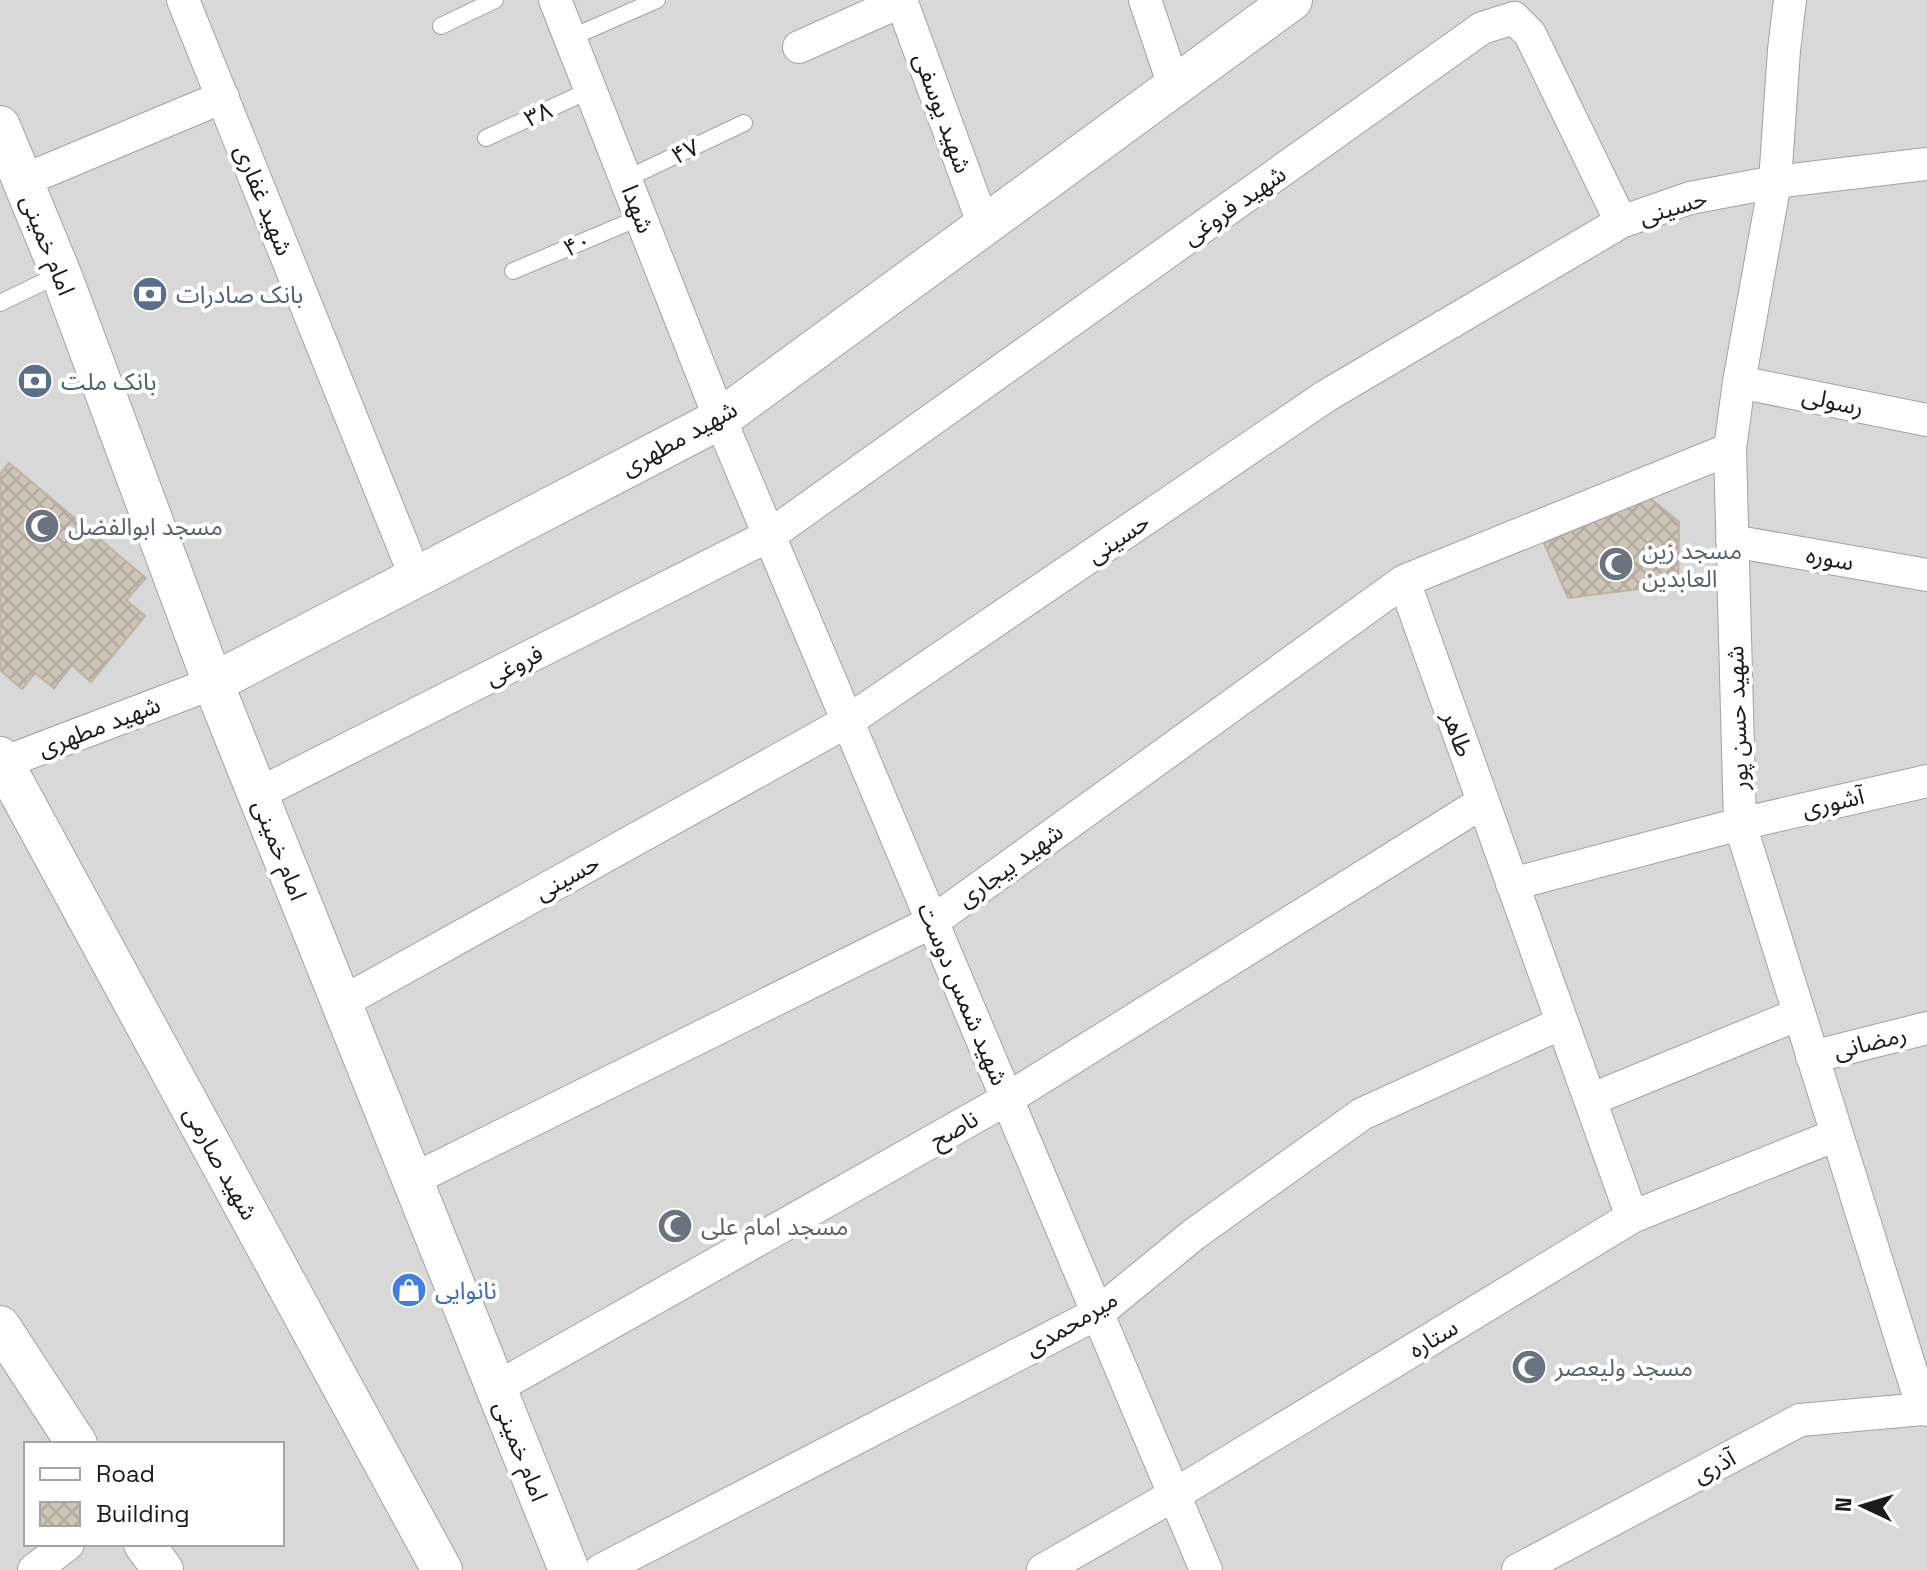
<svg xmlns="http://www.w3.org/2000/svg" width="1927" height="1570" font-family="'Space Grotesk','Noto Sans Arabic',sans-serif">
<defs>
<pattern id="building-cross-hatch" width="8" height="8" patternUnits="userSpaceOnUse" patternTransform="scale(2)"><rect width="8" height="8" fill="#cec4b8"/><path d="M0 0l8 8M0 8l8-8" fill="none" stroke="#b0a89e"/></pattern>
</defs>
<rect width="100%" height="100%" fill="#eeeadf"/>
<path fill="#d9d8d8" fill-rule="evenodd" d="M0 0H1927V1570H0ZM26 1444H282V1544H26Z"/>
<path fill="url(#building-cross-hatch)" stroke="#c0b1a0" stroke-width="2" d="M9 463 146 578 126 600 145 616 91 682 72 665 54 688 35 673 22 689 0 670V474Z
M1650 498 1679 522 1678 584 1568 598 1544 543Z"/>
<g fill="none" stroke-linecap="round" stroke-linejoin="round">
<defs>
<path id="service" d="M441 26 495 0
M570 38 657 0
M486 138 590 90
M626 179 744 123
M513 271 641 217
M0 303 60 274"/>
<path id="minor" d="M183 0 416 578
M555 0 720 419 1206 1570
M901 0 984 226
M1145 0 1174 86
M1790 0 1784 50 1775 182 1739 382 1730 449 1740 824 1923 1409 1927 1410
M799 47 902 1
M22 181 223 97
M1739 382 1927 420
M1732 541 1927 575
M0 764 213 683
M258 794 770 535 1482 28 1514 18 1530 34 1621 222
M1512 884 1740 824 1927 781
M341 1003 848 721 1326 396 1621 222 1690 198 1775 182 1927 164
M1812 1057 1927 1028
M1590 1100 1799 1014
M412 1180 932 922 1404 581
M1632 1217 1404 581 1730 449
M496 1388 1007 1099 1483 802
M34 1570 68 1544
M601 1570 1098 1313 1193 1235 1362 1114 1562 1023
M1043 1570 1174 1495 1632 1217 1836 1135
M1518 1570 1800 1420 1923 1409"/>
<path id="tertiary" d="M0 126 61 274 213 683 569 1570
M213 683 720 419 1292 0
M0 757 442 1570
M0 1326 77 1444
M144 1544 163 1570"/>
</defs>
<use href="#service" stroke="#a2a2a2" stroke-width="18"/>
<use href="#minor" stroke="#a2a2a2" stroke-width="34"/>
<use href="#tertiary" stroke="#a2a2a2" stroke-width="42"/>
<use href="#service" stroke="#fff" stroke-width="16"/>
<use href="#minor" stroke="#fff" stroke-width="32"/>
<use href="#tertiary" stroke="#fff" stroke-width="40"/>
</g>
<defs>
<symbol id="bank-disc" viewBox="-11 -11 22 22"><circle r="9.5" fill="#5c6f8a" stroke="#fff"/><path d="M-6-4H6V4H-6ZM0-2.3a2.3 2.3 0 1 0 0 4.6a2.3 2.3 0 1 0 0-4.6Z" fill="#fff"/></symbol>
<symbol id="mosque-disc" viewBox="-11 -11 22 22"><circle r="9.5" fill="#6b7280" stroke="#fff"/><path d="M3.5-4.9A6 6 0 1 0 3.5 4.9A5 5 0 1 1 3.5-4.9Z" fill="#fff"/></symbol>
<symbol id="shop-disc" viewBox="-11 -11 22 22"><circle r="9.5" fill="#3f7fe0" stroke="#fff"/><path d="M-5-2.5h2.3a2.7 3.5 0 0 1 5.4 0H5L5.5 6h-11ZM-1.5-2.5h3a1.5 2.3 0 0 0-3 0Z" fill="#fff"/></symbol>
</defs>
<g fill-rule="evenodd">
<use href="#bank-disc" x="130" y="274" width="40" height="40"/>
<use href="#bank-disc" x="15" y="361" width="40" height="40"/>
<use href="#mosque-disc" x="22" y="506" width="40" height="40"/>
<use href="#mosque-disc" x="1596" y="544" width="40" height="40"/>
<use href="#mosque-disc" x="655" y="1206" width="40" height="40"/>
<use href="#shop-disc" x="389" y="1270" width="40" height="40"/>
<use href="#mosque-disc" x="1509" y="1347" width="40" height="40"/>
</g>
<g text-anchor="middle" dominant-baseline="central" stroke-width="8" stroke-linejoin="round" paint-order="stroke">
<g font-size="24" fill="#1b1b1b" stroke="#fff">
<text transform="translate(943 113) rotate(70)">شهید یوسفی</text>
<text transform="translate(538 114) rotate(-25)">۳۸</text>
<text transform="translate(685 151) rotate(-26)">۴۷</text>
<text transform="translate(264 200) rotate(68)">شهید غفاری</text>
<text transform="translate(1234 205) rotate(-35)">شهید فروغی</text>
<text transform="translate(1673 207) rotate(-17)">حسینی</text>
<text transform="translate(638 209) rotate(69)">شهدا</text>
<text transform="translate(577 244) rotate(-23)">۴۰</text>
<text transform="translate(48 245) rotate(68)">امام خمینی</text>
<text transform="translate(1833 401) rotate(12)">رسولی</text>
<text transform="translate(679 438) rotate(-29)">شهید مطهری</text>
<text transform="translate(1118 538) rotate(-34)">حسینی</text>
<text transform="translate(1830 558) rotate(10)">سوره</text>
<text transform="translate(514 665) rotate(-27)">فروغی</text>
<text transform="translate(1737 718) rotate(-92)">شهید حسن پور</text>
<text transform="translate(99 726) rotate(-21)">شهید مطهری</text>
<text transform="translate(1458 734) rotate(70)">طاهر</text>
<text transform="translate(1833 802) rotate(-13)">آشوری</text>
<text transform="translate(280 850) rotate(68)">امام خمینی</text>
<text transform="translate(1010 865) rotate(-36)">شهید بیجاری</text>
<text transform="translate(567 877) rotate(-29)">حسینی</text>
<text transform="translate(963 994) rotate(67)">شهید شمس دوست</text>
<text transform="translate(1870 1042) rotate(-14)">رمضانی</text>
<text transform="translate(954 1129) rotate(-30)">ناصح</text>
<text transform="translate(221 1163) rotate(61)">شهید صارمی</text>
<text transform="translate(1071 1323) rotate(-31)">میرمحمدی</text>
<text transform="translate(1433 1338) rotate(-31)">ستاره</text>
<text transform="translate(521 1451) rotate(68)">امام خمینی</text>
<text transform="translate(1714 1466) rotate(-28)">آذری</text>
</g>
<g font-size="24" fill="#4e5e75" stroke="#fff" text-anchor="start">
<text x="176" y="294">بانک صادرات</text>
<text x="61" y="381">بانک ملت</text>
</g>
<g font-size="24" fill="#5b616d" stroke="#fff" text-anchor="start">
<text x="68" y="526">مسجد ابوالفضل</text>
<text x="1642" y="550">مسجد زین<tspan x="1642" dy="28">العابدین</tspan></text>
<text x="701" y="1226">مسجد امام علی</text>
<text x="1555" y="1367">مسجد ولیعصر</text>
</g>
<g font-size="24" fill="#366cbe" stroke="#fff" text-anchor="start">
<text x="435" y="1290">نانوایی</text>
</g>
</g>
<rect x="24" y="1442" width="260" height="104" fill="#ffffff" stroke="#a4a4a4" stroke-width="2"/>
<rect x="40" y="1468" width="40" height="12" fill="#ffffff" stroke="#a4a4a4" stroke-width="2"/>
<text x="96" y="1482" font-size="24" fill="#1b1b1b">Road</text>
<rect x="40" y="1502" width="40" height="24" fill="url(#building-cross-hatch)" stroke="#a4a4a4" stroke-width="2"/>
<text x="96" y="1522" font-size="24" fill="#1b1b1b">Building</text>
<g transform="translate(1863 1506) rotate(274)" stroke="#ffffff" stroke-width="6" paint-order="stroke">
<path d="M0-6L14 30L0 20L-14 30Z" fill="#1b1b1b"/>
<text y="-12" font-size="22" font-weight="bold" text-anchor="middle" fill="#1b1b1b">N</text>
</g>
</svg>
